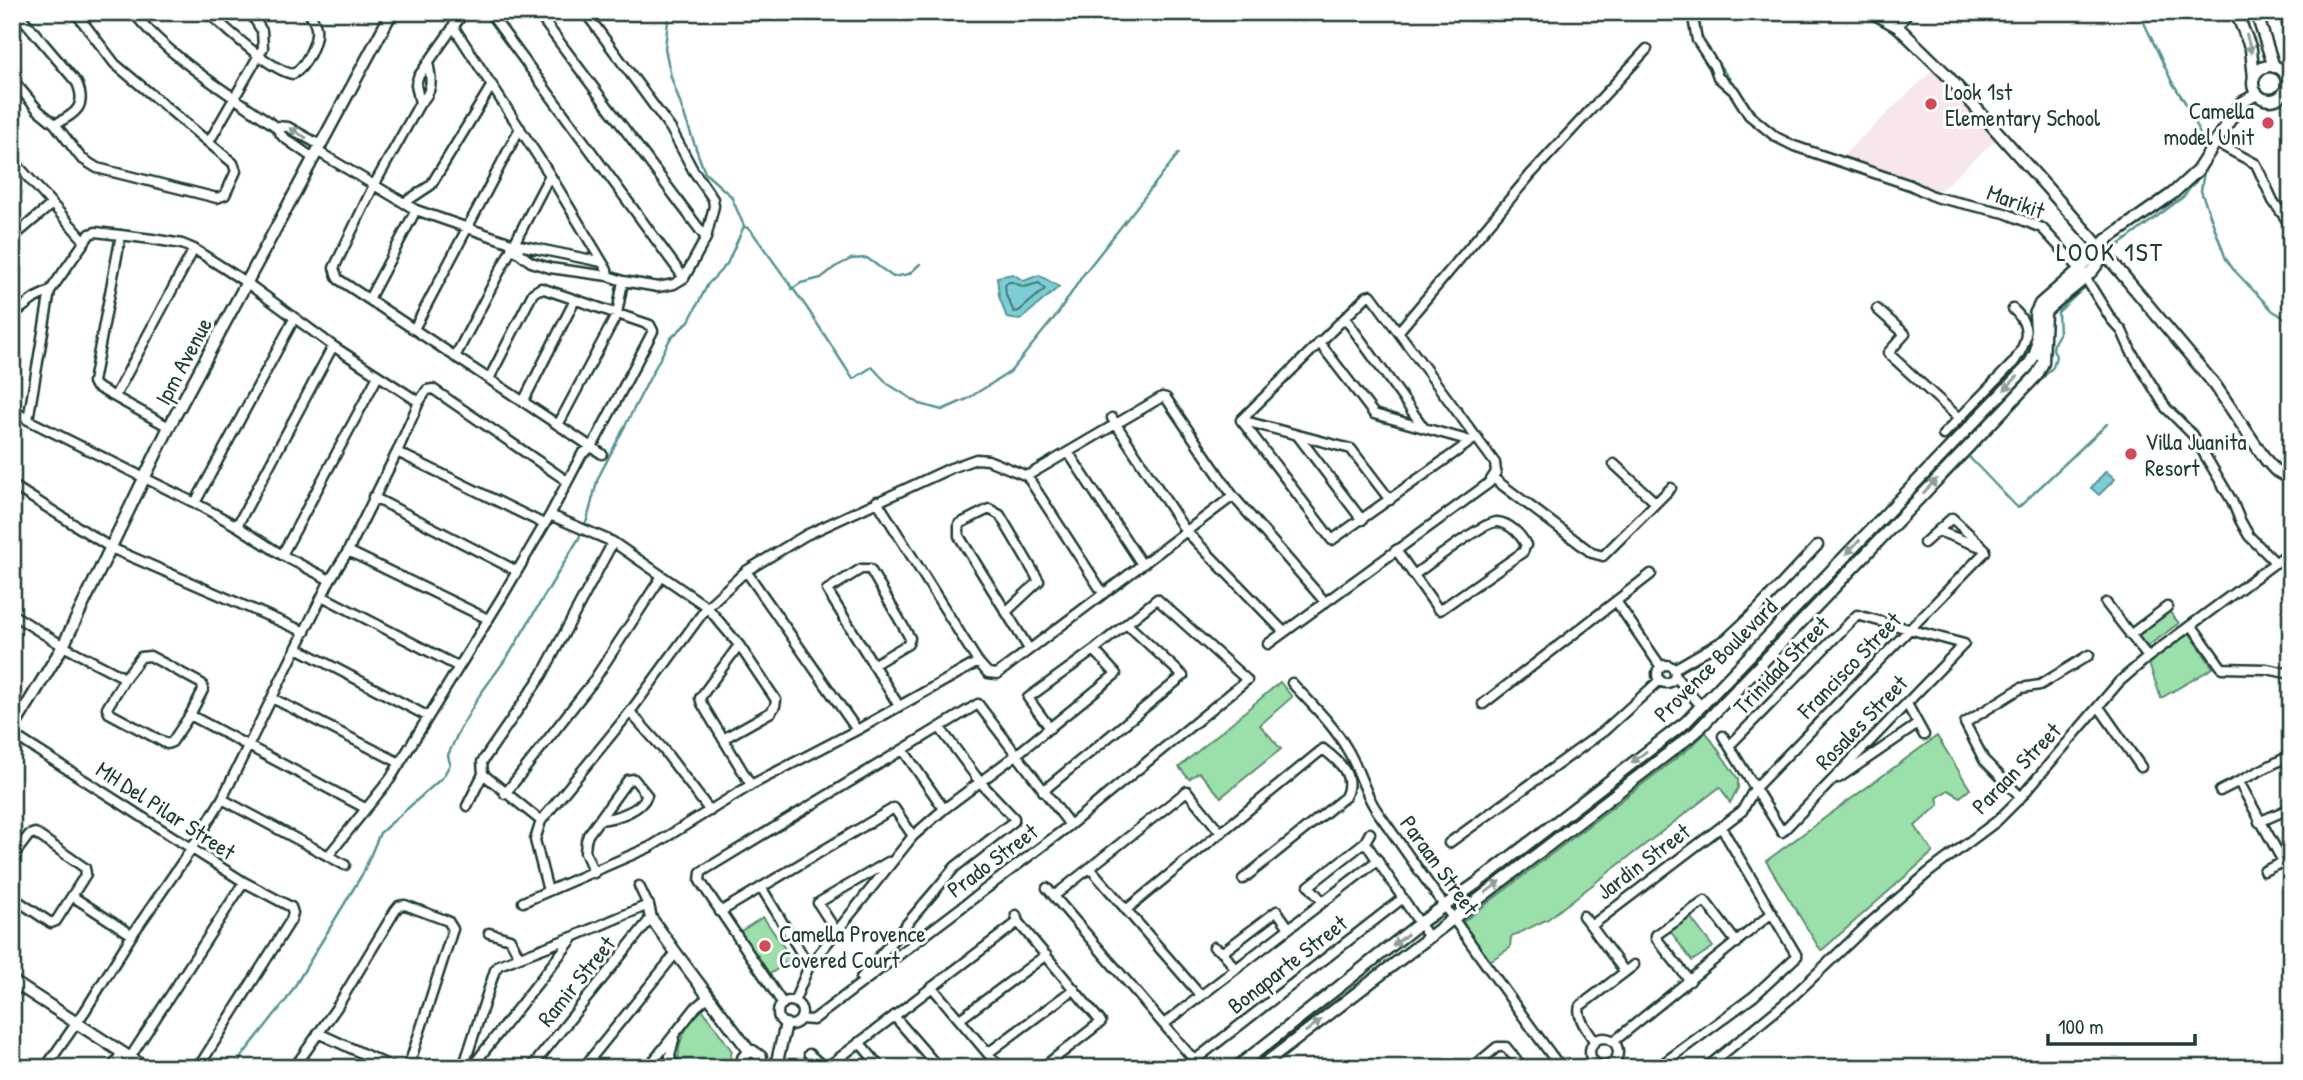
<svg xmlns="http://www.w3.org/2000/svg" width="2303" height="1080" font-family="'Patrick Hand',sans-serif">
<rect width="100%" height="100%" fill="#fff"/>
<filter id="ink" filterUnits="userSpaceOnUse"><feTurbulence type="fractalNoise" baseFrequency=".0143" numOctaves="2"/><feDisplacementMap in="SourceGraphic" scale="14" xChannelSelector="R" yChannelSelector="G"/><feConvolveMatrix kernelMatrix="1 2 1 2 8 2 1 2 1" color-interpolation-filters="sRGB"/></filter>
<g filter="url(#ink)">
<path fill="#f7e6eb" d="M1934 69 1997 139 1936 194 1910 180 1842 156Z"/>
<path fill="#9bdfab" stroke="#5d8e70" stroke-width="2" d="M2168 610 2179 623 2147 647 2136 634Z
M2187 629 2213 668 2161 698 2147 658Z
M1280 682 1292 697 1260 725 1281 749 1221 797 1199 772 1189 779 1179 767Z
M1706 732 1738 779V788L1730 803 1720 787 1548 919 1511 937 1510 948 1488 962 1463 922 1692 746Z
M1937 736 1970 789 1960 797 1948 790 1937 798 1939 805 1915 826 1933 852 1821 951 1766 861Z
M1688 914 1713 947 1692 961 1668 928Z
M763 917 792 959 767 976 738 933Z
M703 1010 732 1051 730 1059 732 1068H680C674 1047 686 1022 703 1010Z"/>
<path fill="#7cced4" stroke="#579494" stroke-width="2" d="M1013 274 1024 281 1039 275 1059 287 1020 320 1007 318 999 296 997 277Z
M2106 471 2115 479 2099 495 2091 488Z"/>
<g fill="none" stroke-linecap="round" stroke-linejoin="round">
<path stroke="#447774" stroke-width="2" d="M1008 282H1012L1024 287 1039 283 1045 289 1019 311 1014 312 1006 295 1005 285Z"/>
<path stroke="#579494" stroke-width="2.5" d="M1945 12 1950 14 1952 12
M2139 12 2172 82 2190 110 2202 140
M1698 25 1702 42
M1708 50 1755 113 1778 134 1798 143 1916 183
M2204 171 2201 191 2226 259 2233 269 2273 311 2291 322
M1948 196 1982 204
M2006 210 2027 216 2041 224
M745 227 750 229 807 308 853 379 872 367 888 384 920 404 942 410 967 399 1010 372 1059 312 1083 275 1179 153
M2052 233 2071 253
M2111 251 2183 197 2204 171
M2094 284 2123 328
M792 289 801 283 821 278 835 267 851 259 867 258 893 277 909 274 920 264
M2133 346 2172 409
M1969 457 2018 508 2107 424
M1946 480 2053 367 2056 356 2053 349 2054 343 2059 334 2058 312 2086 286
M236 1068 242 1056 287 999 363 873 380 833 443 777 450 764 448 755 459 731 479 696 510 653 579 538 587 520 598 478 670 339 689 321 708 284 727 264 744 226 731 196 705 173 699 157 671 77 665 48 669 12"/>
<defs>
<path id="minor" d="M17 12 77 83C87 106 76 114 55 124
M133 12C169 58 228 93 275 126L283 137 313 158
M207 12C225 27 271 71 293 74 305 68 318 42 316 28 315 22 312 17 308 12
M489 12 684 278
M537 12 706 238
M1692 12 1697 40 1714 66 1718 77 1734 91 1749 115 1776 137 1794 146 1910 185 1935 197 2005 213 2042 228 2080 269 2111 319 2122 331 2131 351 2166 408 2193 435 2232 501 2240 520 2249 536 2276 563
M2282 12 2291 30
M453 26 550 175 607 270 608 276 623 281 658 287 674 284 684 278 706 238 714 206 713 199 693 170 671 129 585 12
M1898 27 1908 12
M428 63C432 79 433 92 420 103L374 185 334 268 338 279 602 454
M2284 74 2291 73
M12 79 38 110 55 124 81 158 97 168 217 198 225 195 236 171 233 163 115 64 75 12
M420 103 416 85 418 77 464 12
M275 126 288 127 320 145
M209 142 263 48 262 31 250 12
M2215 142 2256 164 2273 201 2291 226
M317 151 416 210 514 244 602 262
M12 159 84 240
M404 203 431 185 492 85
M121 235 93 382 95 386 169 427
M12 238 52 204
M512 248 531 262 550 268 608 276
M369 299 416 210
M1877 309 1905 334 1888 353 1959 418
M12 315 35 298 50 291 90 234 96 232 152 239 182 244 194 249 247 283 333 346 419 402
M1345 318 1424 428
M414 329 520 128
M1399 331 1531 174 1647 49
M1319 342 1374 414 1471 441
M455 357 550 175
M115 396 194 249
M523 402 575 300
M12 409 28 420 195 503 237 526 282 555 330 580
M1112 418 1185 530 1284 632
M28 420 50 291
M1241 420 1367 296 1371 295 1495 463 1496 472 1489 483 1268 644
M1241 420 1332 540 1477 437
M1241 420 1351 449 1390 500
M558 425 617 314 623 281
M1943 435 2014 362C2028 342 2032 326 2013 309
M1298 436 1362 520
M397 452 544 524
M1068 452 1141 563
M1614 464 1656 503
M1027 476 1162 397 1166 398 1233 496 1325 602
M1493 478 1592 553 1603 556 1671 488
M12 485 111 548 305 632
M373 497 517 571
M877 501 978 662 988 673 997 674 1233 496
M195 503 294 319
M550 515 613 542 707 607 739 645 776 700 775 706 771 712 723 739
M237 526 333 346
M1938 531 1981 547
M1396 550 1438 609 1440 610 1523 552 1526 545C1521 535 1510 523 1497 522 1484 521 1428 565 1414 575
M348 551 488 619
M282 555 378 376
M746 571 857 730
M12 576V585
M322 596 459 667
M1616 601 1661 667
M2106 603 2148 657
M1007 611 1039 581 1000 515 989 509 959 524V536L1029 649
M12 614 63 646 125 678 107 708 109 713 167 744 172 742 190 715
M1857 615 1964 644 1782 832 1729 746Z
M2192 626 2222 668 2267 669 2291 674
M2130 635 2167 607
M739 645 700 698 702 704 751 785
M297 648 427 716
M873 665 908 644 910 638 870 569H861L827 590 899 706
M1657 674a9 9 0 1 1 18 0a9 9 0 1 1-18 0Z
M1674 669 1726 639 1756 611 1818 545
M1675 676 1701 706
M125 678 141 657 150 656 202 684 203 690 190 715 365 808
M1292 683C1311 704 1333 724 1347 749 1359 768 1364 793 1377 811 1438 897 1498 983 1561 1068
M272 698 400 763
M1483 704 1651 574
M1907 704 1924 735
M2099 707 2141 767
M630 712 663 749 710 811
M12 734 244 882 291 907 293 913 291 920 198 1068
M1723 736 1729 746
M903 750 944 809
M483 774 541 821
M1839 778 1918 724
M2239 782 2291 876
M1043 791 1183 676 1127 624
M2220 791 2291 755
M505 794 592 683 662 576
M2021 797 1984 760 1965 723 2021 688 2040 685 2089 655
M222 799 345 865
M467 806 483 774 482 762 542 675 613 542
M2259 822 2291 808
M1365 842 1428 936
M1449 843 1604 731 1660 680
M13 856 29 835 35 833 85 868 86 874 72 896 132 935
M328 856 390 779 502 597 550 515 582 454 592 447 653 331 650 325 541 288 533 293 489 379
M1090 868 1201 996
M2264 871 2291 858
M594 873 585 852 586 841 588 835 628 780 634 779 647 795C641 811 616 818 600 820
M761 887 809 966
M1047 888 1201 1068
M548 891 535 840 541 821 630 712 707 607 746 571 806 535 951 468 976 459 988 460 1027 476 1103 593
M1054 896 1187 791 1221 833
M12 897 51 923 56 921 72 896
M523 902 650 847 751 785 857 730 978 662
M1323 902 1309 886 1365 842 1370 833
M1126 910 1323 749C1339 761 1356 776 1345 797L1243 879
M720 912 894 808 913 836
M1016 915 1018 922 1101 1022 1042 1068
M1583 916 1591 926
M836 931 818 903 888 862
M489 933 510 939 519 956
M1214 947 1223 952 1235 969
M1223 952 1277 911 1289 928
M1625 972 1634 965
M861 978 955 867 1014 821V818L980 782 940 728
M1690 981 1656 938V935L1705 901 1737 943
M932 987 1000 1068
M778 1013a12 12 0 1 1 24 0a12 12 0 1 1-24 0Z
M794 1002 809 966 913 836 944 809 1016 755 1116 674 1094 650
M783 1004 700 881 701 872 978 704 1070 825
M894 1016 939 1068
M801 1019 813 1020 1070 825 1247 680 1157 599 1094 650 1028 698 1050 728
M960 1019 1046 955
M1164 1024 1378 860
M318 1033 394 1068
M1590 1052a14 14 0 1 1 28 0a14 14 0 1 1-28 0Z
M859 1042 881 1068
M1595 1042C1589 1032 1576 1018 1580 1006L1625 972 1591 926 1742 811 1755 788 1985 552V549L1952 518 1924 543
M1613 1042 1772 913
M988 1053 1074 989
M809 1054 825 1068
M131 1056 244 882
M1195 1060 1403 898
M45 1068 85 1011 132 935 192 848 222 799 330 580 348 551 397 452 419 402 427 390 433 389 567 481
M112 1068 122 1052
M294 1068 337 1007 395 911 399 906 405 905 448 921 453 929 408 1068
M463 1068 495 970 499 965 575 936 648 905 639 886
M471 1068 573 938
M531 1068 651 918
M583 1068 676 953
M648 1068 696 1007 708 997
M673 1068 670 1055 674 1040
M826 1068 1018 922
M1472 1068 1497 1047H1506L1523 1068
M1657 1068 1754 996 1797 956 1721 827
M1706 1068 1790 999 1870 923 1929 872 1997 821 2021 797 2119 682 2148 657 2291 551"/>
<path id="tertiary" d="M1871 12 1898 27 1945 73 2091 237 2215 385 2266 460 2275 470 2291 479
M2236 12 2251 49 2254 78
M2256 12 2274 67
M2253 83a17 17 0 1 1 34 0a17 17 0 1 1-34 0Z
M12 730 63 646 169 427 392 12
M648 905 651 918 676 953 750 1052
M12 981 146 1068
M744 1068 743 1058 747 1053 753 1051 761 1057 760 1068
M778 1068 777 1061 786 1024
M1236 1068 1420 923 1477 883 1686 722 2028 366 2035 354 2037 346 2035 314 2040 304 2080 269 2106 240 2172 194 2197 171 2241 103 2257 94
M1259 1068 1696 732 2037 375 2043 363 2045 312C2065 290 2105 273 2106 240"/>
</defs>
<use href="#minor" stroke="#1f3d34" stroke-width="13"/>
<use href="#tertiary" stroke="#1f3d34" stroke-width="15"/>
<use href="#minor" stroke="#fff" stroke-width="8"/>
<use href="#tertiary" stroke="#fff" stroke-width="10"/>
</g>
<defs><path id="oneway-solid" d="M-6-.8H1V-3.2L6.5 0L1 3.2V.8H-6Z" transform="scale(1.75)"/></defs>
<g fill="#8f9e9a">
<use href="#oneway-solid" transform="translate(2249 44) rotate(75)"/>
<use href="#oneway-solid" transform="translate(298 133) rotate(-150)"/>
<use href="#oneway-solid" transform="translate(2011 383) rotate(134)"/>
<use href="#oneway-solid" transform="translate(1930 486) rotate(-46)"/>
<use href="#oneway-solid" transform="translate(1853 547) rotate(134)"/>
<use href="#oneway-solid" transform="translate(1639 757) rotate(142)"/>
<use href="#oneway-solid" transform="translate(1493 887) rotate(-37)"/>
<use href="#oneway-solid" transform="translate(1400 940) rotate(142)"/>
<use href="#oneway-solid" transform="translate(1313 1026) rotate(-38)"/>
</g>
</g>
<g fill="#d1495b" stroke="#fff" stroke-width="2.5">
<circle cx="1931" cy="104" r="7"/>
<circle cx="2268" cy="123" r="7"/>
<circle cx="2131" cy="454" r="7"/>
<circle cx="765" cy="946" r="7"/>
</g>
<g text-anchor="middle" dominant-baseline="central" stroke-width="6" stroke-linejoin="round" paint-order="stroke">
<g font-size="23" fill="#1f3d34" stroke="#fff" text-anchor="start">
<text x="1945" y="91">Look 1st<tspan x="1945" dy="26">Elementary School</tspan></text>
<text x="2254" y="110" text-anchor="end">Camella<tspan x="2254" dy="26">model Unit</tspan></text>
<text x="2145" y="441">Villa Juanita<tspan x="2145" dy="26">Resort</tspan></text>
<text x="779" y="933">Camella Provence<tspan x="779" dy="26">Covered Court</tspan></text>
</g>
<g font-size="23" fill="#1f3d34" stroke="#fff">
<text transform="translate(2016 201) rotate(20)">Marikit</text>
<text transform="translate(183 361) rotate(-62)">Ipm Avenue</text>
<text transform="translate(1715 660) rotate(-45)">Provence Boulevard</text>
<text transform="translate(1781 665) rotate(-46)">Trinidad Street</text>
<text transform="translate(1849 665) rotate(-46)">Francisco Street</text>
<text transform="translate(1861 722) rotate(-46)">Rosales Street</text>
<text transform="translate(2016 768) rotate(-46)">Paraan Street</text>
<text transform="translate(166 810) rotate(33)">MH Del Pilar Street</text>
<text transform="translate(992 860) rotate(-37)">Prado Street</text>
<text transform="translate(1643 861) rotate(-37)">Jardin Street</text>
<text transform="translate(1440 865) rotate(54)">Paraan Street</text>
<text transform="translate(1287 964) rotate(-38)">Bonaparte Street</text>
<text transform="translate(576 981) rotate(-51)">Ramir Street</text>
</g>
<g font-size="26" letter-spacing="2" fill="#1f3d34" stroke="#fff">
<text x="2110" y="251">LOOK 1ST</text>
</g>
</g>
<rect width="2303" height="1080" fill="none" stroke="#fff" stroke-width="42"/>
<rect x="21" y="21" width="2261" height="1038" fill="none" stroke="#1f3d34" stroke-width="2.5" filter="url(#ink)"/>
<path d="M2048 1034v10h147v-10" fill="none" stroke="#1f3d34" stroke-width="3.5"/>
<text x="2058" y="1034" font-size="21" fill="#1f3d34" stroke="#ffffff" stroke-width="5" paint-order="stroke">100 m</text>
</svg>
